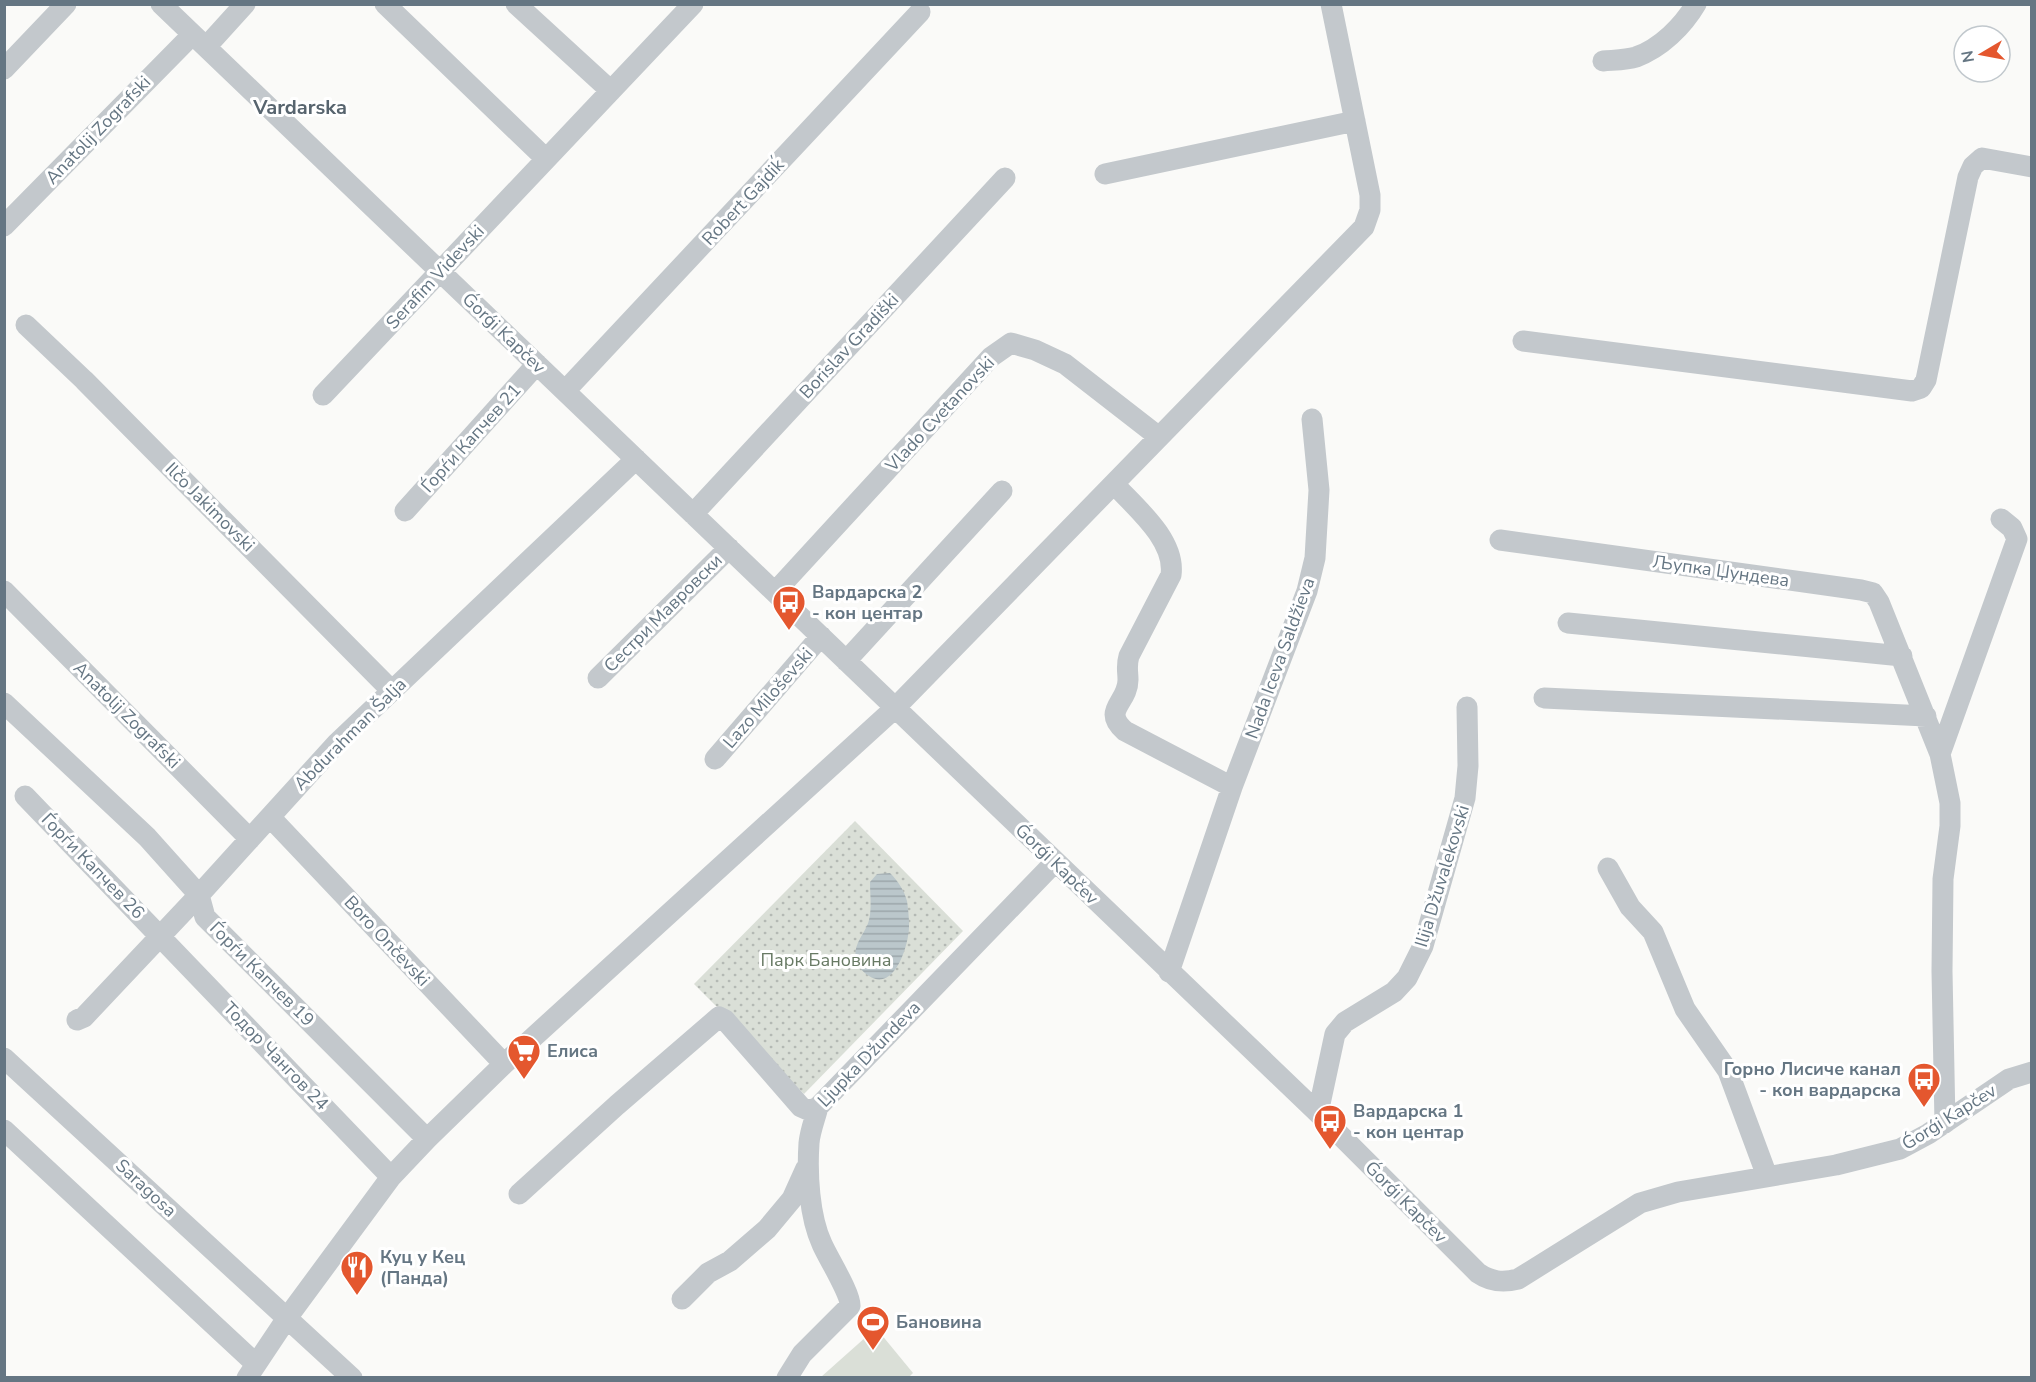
<svg xmlns="http://www.w3.org/2000/svg" width="2036" height="1382" font-family="'Nunito Sans',sans-serif">
<defs>
<pattern id="park-dots" width="8" height="8" patternUnits="userSpaceOnUse" patternTransform="scale(1.5)"><rect width="8" height="8" fill="#dadfd7"/><path d="M2 2h.1M6 6h.1" fill="none" stroke="#b4b9b4" stroke-width="1.8" stroke-linecap="round"/></pattern>
<pattern id="water-rules" width="6" height="5" patternUnits="userSpaceOnUse" patternTransform="scale(1.5)"><rect width="6" height="5" fill="#bbc7cb"/><path d="M0 2.5h6" fill="none" stroke="#9ca6aa"/></pattern>
</defs>
<rect width="100%" height="100%" fill="#fafaf8"/>
<path fill="url(#park-dots)" d="M855 821 963 931 804 1094 694 984Z"/>
<path fill="#dadfd7" d="M876 1328 913 1373 908 1378 821 1377Z"/>
<path fill="url(#water-rules)" d="M890 873C898 881 904 890 907 901 908 908 909 917 909 924 910 942 895 993 869 976 863 972 857 966 856 958 853 943 866 933 869 920 872 908 870 895 870 882L877 874Z"/>
<g fill="none" stroke-linecap="round" stroke-linejoin="round">
<path stroke="#c3c8cc" stroke-width="21" d="M161 4 1318 1113 1478 1273C1491 1282 1503 1283 1518 1279L1640 1203 1678 1192 1836 1165 1900 1149 1928 1134 2009 1079 2032 1072
M385 4 546 159
M516 4 611 91
M206 47 245 4
M1603 61C1614 60 1627 60 1636 57 1661 48 1683 26 1696 4
M4 69 66 4
M1105 174 1355 121
M4 226 192 35
M26 325 84 380 391 690
M1523 341 1912 391 1921 388 1926 380 1968 177 1973 166 1982 158 2032 167
M565 391 920 12
M323 395 693 4
M1114 484C1135 507 1176 540 1171 575L1129 656C1126 666 1128 671 1128 680 1128 703 1101 710 1125 731L1232 787
M405 511 537 364
M693 514 1005 178
M1500 540 1861 590 1873 593 1879 602 1940 754 1950 803V826L1943 879 1942 971 1945 1123
M4 591 250 839
M775 592 991 357 1011 343 1035 350 1065 364 1159 437
M1568 623 1902 656
M846 661 1002 491
M598 678 729 548
M1544 698 1926 716
M4 703 147 837 199 895 205 917 427 1139
M1940 754 2017 539 2012 528 2001 519
M715 759 821 636
M25 796 391 1177
M270 817 504 1064
M1608 868 1630 907 1653 932 1685 1009 1728 1071 1767 1176
M1169 972 1232 787 1307 591 1315 558 1319 490 1312 419
M77 1020 84 1017 199 895 337 743 636 459
M4 1058 352 1378
M1318 1113 1335 1034 1345 1022 1394 992 1407 978 1423 946 1465 798 1468 766 1467 707
M4 1130 256 1364
M519 1194 617 1105 719 1017 725 1020 801 1107 810 1111 818 1107 1055 862
M682 1299 708 1273 730 1261 767 1229 792 1199 806 1168
M247 1378 287 1318 391 1177 427 1139 504 1064 895 708 1364 227 1370 210V195L1331 4
M787 1378 802 1354 850 1306C851 1294 828 1258 822 1244 809 1216 807 1173 809 1143 810 1131 815 1119 818 1107"/>
</g>
<defs>
<symbol id="bus-pin" viewBox="-11 -11 22 30"><path d="M0 17L-7.5 6A9.5 9.5 0 1 1 7.5 6Z" fill="#e4572e" stroke="#fff"/><path d="M-5-6H5V4H4V6H2V4H-2V6H-4V4H-5ZM-3.5-4V0h7V-4ZM-3.5 1.2v1.5H-2V1.2ZM2 1.2v1.5H3.5V1.2Z" fill="#fff"/></symbol>
<symbol id="supermarket-pin" viewBox="-11 -11 22 30"><path d="M0 17L-7.5 6A9.5 9.5 0 1 1 7.5 6Z" fill="#e4572e" stroke="#fff"/><path d="M-6-5.5h2.5l.6 2H6L4.5 2H-2.5L-4.4-4H-6ZM-1.5 3.2a1.3 1.3 0 1 0 .1 0ZM3 3.2a1.3 1.3 0 1 0 .1 0Z" fill="#fff"/></symbol>
<symbol id="restaurant-pin" viewBox="-11 -11 22 30"><path d="M0 17L-7.5 6A9.5 9.5 0 1 1 7.5 6Z" fill="#e4572e" stroke="#fff"/><path d="M-5-6h1v4h1v-4h1v4h1v-4h1v5L-1.5 .5V6h-2V.5L-5-1ZM5-6V6H3V1.5H1.5Q1.5-4 5-6Z" fill="#fff"/></symbol>
<symbol id="stadium-pin" viewBox="-11 -11 22 30"><path d="M0 17L-7.5 6A9.5 9.5 0 1 1 7.5 6Z" fill="#e4572e" stroke="#fff"/><path d="M0-5a6.5 5 0 1 0 0 10a6.5 5 0 1 0 0-10ZM-3.5-1.8h7v3.6h-7Z" fill="#fff"/></symbol>
</defs>
<g fill-rule="evenodd">
<use href="#bus-pin" x="770" y="583" width="38" height="52"/>
<use href="#supermarket-pin" x="505" y="1032" width="38" height="52"/>
<use href="#bus-pin" x="1905" y="1060" width="38" height="52"/>
<use href="#bus-pin" x="1311" y="1102" width="38" height="52"/>
<use href="#restaurant-pin" x="338" y="1248" width="38" height="52"/>
<use href="#stadium-pin" x="854" y="1303" width="38" height="52"/>
</g>
<g text-anchor="middle" dominant-baseline="central" stroke-width="6" stroke-linejoin="round" paint-order="stroke">
<g font-size="18" fill="#657683" stroke="#fff">
<text transform="translate(98 130) rotate(-46)">Anatolij Zografski</text>
<text transform="translate(743 202) rotate(-47)">Robert Gajdiḱ</text>
<text transform="translate(435 277) rotate(-47)">Serafim Videvski</text>
<text transform="translate(504 333) rotate(44)">Ǵorǵi Kapčev</text>
<text transform="translate(849 346) rotate(-47)">Borislav Gradiški</text>
<text transform="translate(940 414) rotate(-47)">Vlado Cvetanovski</text>
<text transform="translate(471 438) rotate(-48)">Ѓорѓи Капчев 21</text>
<text transform="translate(210 507) rotate(45)">Ilčo Jakimovski</text>
<text transform="translate(1721 571) rotate(8)">Љупка Џундева</text>
<text transform="translate(663 613) rotate(-45)">Сестри Мавровски</text>
<text transform="translate(1280 658) rotate(-70)">Nada Iceva Saldžieva</text>
<text transform="translate(768 698) rotate(-49)">Lazo Miloševski</text>
<text transform="translate(127 715) rotate(45)">Anatolij Zografski</text>
<text transform="translate(350 734) rotate(-45)">Abdurahman Šalja</text>
<text transform="translate(1057 864) rotate(44)">Ǵorǵi Kapčev</text>
<text transform="translate(93 866) rotate(46)">Ѓорѓи Капчев 26</text>
<text transform="translate(1442 876) rotate(-73)">Ilija Džuvalekovski</text>
<text transform="translate(387 941) rotate(47)">Boro Ončevski</text>
<text transform="translate(262 974) rotate(45)">Ѓорѓи Капчев 19</text>
<text transform="translate(869 1054) rotate(-46)">Ljupka Džundeva</text>
<text transform="translate(276 1056) rotate(46)">Тодор Чангов 24</text>
<text transform="translate(1949 1117) rotate(-32)">Ǵorǵi Kapčev</text>
<text transform="translate(146 1188) rotate(43)">Saragosa</text>
<text transform="translate(1406 1202) rotate(45)">Ǵorǵi Kapčev</text>
</g>
<g font-size="18" font-weight="bold" fill="#657683" stroke="#fff" text-anchor="start">
<text x="812" y="592">Вардарска 2<tspan x="812" dy="21">- кон центар</tspan></text>
<text x="547" y="1051">Елиса</text>
<text x="1901" y="1069" text-anchor="end">Горно Лисиче канал<tspan x="1901" dy="21">- кон вардарска</tspan></text>
<text x="1353" y="1111">Вардарска 1<tspan x="1353" dy="21">- кон центар</tspan></text>
<text x="380" y="1257">Куц у Кец<tspan x="380" dy="21">(Панда)</tspan></text>
<text x="896" y="1322">Бановина</text>
</g>
<g font-size="18" fill="#687a64" stroke="#fff">
<text x="826" y="960">Парк Бановина</text>
</g>
<g font-size="20" font-weight="bold" fill="#57646e" stroke="#fff">
<text x="300" y="107">Vardarska</text>
</g>
</g>
<rect width="2036" height="1382" fill="none" stroke="#657683" stroke-width="12"/>
<g transform="translate(1982 54) rotate(260)"><circle r="28" fill="#ffffff" stroke="#c1c8cd" stroke-width="1.5"/>
<path d="M0-4.5L10 22L0 15L-10 22Z" fill="#e4572e"/>
<text y="-9" font-size="16" font-weight="bold" text-anchor="middle" fill="#657683">N</text>
</g>
</svg>
